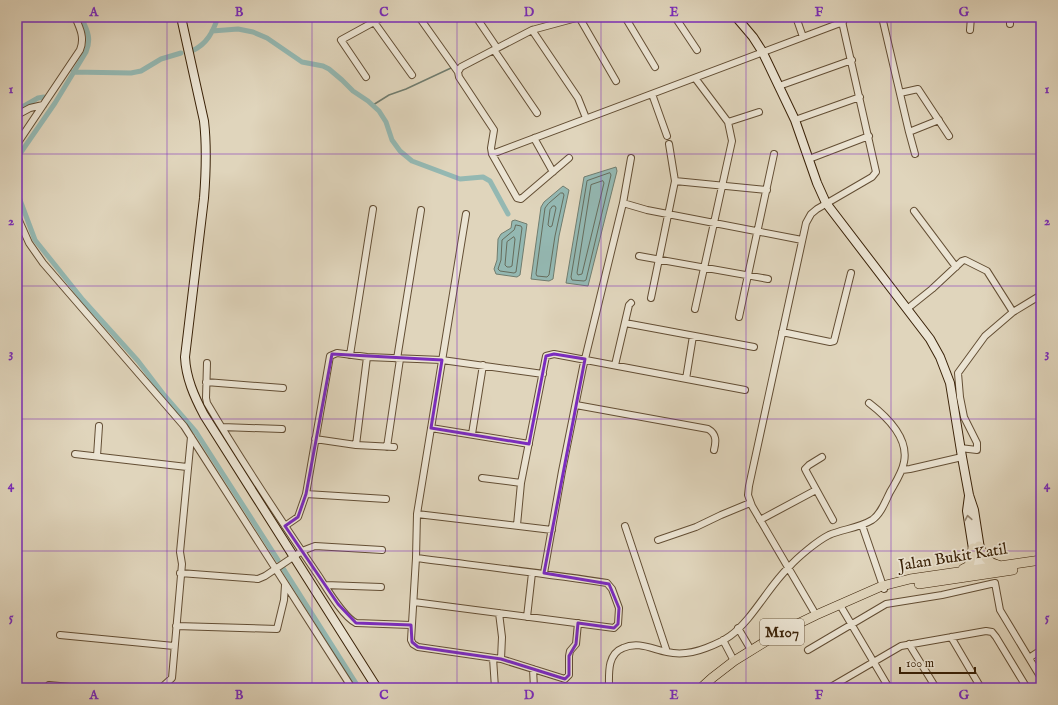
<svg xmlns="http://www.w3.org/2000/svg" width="1058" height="705" font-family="'IM FELL English',serif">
<rect width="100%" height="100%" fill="#e0d5bc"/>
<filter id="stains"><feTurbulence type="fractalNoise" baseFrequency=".005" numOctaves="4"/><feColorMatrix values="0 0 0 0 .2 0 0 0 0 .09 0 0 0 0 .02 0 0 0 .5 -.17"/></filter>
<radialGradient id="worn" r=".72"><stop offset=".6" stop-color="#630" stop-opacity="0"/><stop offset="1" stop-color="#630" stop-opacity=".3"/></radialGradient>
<path fill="#94b8b2" stroke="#707c6e" d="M616 167 617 171 588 286 566 283 584 177Z
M563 186 569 190 559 236 553 279 549 281 531 279 541 207 544 202Z
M515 220 527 224 520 275 517 277 496 274 494 269 497 260 498 239 501 234 511 228 512 221Z"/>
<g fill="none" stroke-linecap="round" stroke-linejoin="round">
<path stroke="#666c5c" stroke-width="1" d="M610 173 611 175 586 280 584 281 572 280 571 277 587 181Z
M603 181 604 183 582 274 578 275 577 273 591 185Z
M561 193H563L564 195 555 236 549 275 547 277 537 276 536 274 545 208 548 204Z
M553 206H555L556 208 552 226 550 227 548 225 550 210Z
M516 225 521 226 522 228 516 272 514 273 500 271 498 269 501 260 502 240 514 230Z
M514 237 515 239 512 266 510 267H507L505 265 507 242Z"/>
<path stroke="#707c6e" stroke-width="1.5" d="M373 105 389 95 406 89 451 68"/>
<path stroke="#94b8b2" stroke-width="5" d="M212 31 238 29 253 32 267 38 302 62 323 66 329 69 342 80 353 91 368 101 379 111 386 122 392 140 400 151 412 161 460 179 483 177 490 181 508 214
M192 51C207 44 213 32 218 17
M73 72 131 73 141 71 161 59 181 53
M17 110 38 98 44 97
M17 158 55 103 86 52C92 38 87 30 81 17
M17 192 35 240 83 300 138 361 164 395 196 432 278 560
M281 565 359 688"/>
<defs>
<path id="street" d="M419 17 458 72 459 77 494 130 491 148 492 154 517 198 521 199 569 158
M476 17 497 48
M579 17 616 81
M625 17 655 67
M675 17 697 50
M796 17 803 37
M882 17 909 132 915 154
M374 22 412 75
M1010 24V17
M532 30 578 98 586 118
M970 30 971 17
M494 50 537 113
M458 72 461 67 532 30 580 17
M366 77 341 40 383 17
M695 78 728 122 732 141 695 309
M779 86 852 60
M900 93 918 89 949 136
M652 94 667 136
M17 115 30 108 43 105
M795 120 860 97
M728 122 759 112
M909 132 939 120
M534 138 553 172
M17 144 80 50C85 38 80 28 75 17
M492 154 843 22
M809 159 869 136
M675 181 767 190
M623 203 647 210 802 240
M914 211 956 267
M466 214 417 514 416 558 411 640 413 644 418 647 501 659 565 679 569 675V656L570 651 576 644 578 623
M17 216 29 243 43 263 184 426 352 688
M639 256 768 279
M651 298 675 181 669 144
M907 309 932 289 962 261 965 260 987 271 1013 312
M739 317 774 154
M625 323 754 347
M782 332 830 342 834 341 851 273
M350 355 373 209
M397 359 421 210
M207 363 206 398 207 403C242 462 280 519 318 575 326 587 343 617 356 623L411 625
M615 365 629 305 631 303
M686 379 693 336
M206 382 283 388
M576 405 708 429C717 434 716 442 714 450
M222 427 282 429
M431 428 529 444
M472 434 483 365
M315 439 356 445 394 447
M356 445 367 357
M387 447 400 359
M960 448 977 450V443L964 417 960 397 958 373 985 336 1013 312 1041 295
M75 454 187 467
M97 456 99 426
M822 457 809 465 805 469 806 471 833 520
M902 470 910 469 962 457
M482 478 521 483
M306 494 386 499
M417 514 552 530
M760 520 816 490
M517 525 521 483 546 356 554 354 745 390
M862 525 884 589
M285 526 298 517 306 494 330 356 337 353 367 357 442 360 543 374
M625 526 667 652
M658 540 696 527 721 515 750 503
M180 573 258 579 265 576 302 551 315 546 382 550
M544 573 562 471 583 367 623 203 631 158
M325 585 381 587
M414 602 614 628 618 624 619 608 612 589 607 583C543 573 479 566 416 558
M840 605 889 688
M499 613 502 637 501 659
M816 615 752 506 748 495 749 486 806 223 811 214 817 209 872 177 876 172 841 17
M527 617 532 573
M176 626 277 629 284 600 285 585
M738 628 751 650
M60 635 174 646
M951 637 981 688
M723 640 734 661
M909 644 936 688
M808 650 886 604 942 595 995 583 1000 610 1041 678
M493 658 495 688
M1029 658 1041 650
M533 669 534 688
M49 685 81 688
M161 688 172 678 182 564 180 552 191 437
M609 688C609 674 607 654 623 648 638 641 652 649 667 652 680 655 693 653 706 648 714 645 723 641 730 636 753 619 768 587 789 567 798 557 817 541 829 535 843 529 859 528 872 520 881 514 885 502 890 492 895 483 902 473 904 462 909 438 886 416 869 403
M829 688 901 646 986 631 992 632 996 637 1027 688"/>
<path id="secondary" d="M181 17 204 121C207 147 206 172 204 198L185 357C186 378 194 396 204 415L377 688
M736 17 753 37 762 51 795 120 817 183 826 203 930 339 940 357 950 383 962 457 969 495 974 510 983 568
M969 496 967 511 976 568"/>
<path id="primary" d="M979 546C984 555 987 563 998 565
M963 569 969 566 973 548
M919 584 1013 570
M701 688 712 678 734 661 781 632 816 615 882 586 910 579 1041 560"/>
</defs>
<use href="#street" stroke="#634e34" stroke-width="8"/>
<use href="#secondary" stroke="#392107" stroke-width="10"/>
<use href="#primary" stroke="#392107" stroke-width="10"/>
<use href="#street" stroke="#ebe4d3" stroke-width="6"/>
<use href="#secondary" stroke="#ebe4d3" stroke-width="8"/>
<use href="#primary" stroke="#e0d5bc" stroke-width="9"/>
</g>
<defs><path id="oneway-chevron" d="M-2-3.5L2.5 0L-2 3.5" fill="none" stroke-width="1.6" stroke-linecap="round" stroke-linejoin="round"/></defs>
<use stroke="#92826d" href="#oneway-chevron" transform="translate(968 518) rotate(-100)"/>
<path fill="none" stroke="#7b2cbf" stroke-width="3" stroke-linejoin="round" d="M332 354 442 360 431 428 529 444 546 356 554 354 585 359 544 573 609 584 619 608 618 624 614 628 578 623 576 644 569 656V675L565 679 501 659 418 647 412 642 411 625 356 623 338 604 285 526 298 517 306 494Z"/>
<path fill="none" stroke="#7b2cbf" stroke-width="1" stroke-opacity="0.55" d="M167 17V688M312 17V688M457 17V688M601 17V688M746 17V688M891 17V688M17 154H1041M17 286H1041M17 419H1041M17 551H1041"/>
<g text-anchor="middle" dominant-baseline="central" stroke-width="3.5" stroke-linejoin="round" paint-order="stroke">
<rect fill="#ebe4d3" stroke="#6e5c44" stroke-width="1" x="760" y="619" width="44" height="26" rx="3"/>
<g font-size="15" font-weight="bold" fill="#392107">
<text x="782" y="632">M107</text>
</g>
<g font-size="16" fill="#392107" stroke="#ebe4d3">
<text transform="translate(953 558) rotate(-9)">Jalan Bukit Katil</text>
</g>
</g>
<rect width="1058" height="705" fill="none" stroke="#e0d5bc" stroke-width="44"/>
<path d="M900 667v6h75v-6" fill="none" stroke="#392107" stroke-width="2"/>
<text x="906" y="667" font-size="12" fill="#392107" stroke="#ebe4d3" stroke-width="3" paint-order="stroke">100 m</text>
<rect x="22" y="22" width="1014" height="661" fill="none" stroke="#7b2cbf" stroke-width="1.5"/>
<g font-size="13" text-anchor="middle" font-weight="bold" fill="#7b2cbf">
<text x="94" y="16">A</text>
<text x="239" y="16">B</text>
<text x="384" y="16">C</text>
<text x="529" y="16">D</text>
<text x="674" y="16">E</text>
<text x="819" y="16">F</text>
<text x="964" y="16">G</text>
<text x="11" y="93">1</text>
<text x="1047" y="93">1</text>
<text x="11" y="225">2</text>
<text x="1047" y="225">2</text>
<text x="11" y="357">3</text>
<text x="1047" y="357">3</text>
<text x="11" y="489">4</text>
<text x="1047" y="489">4</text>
<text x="11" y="621">5</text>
<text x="1047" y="621">5</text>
<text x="94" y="699">A</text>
<text x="239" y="699">B</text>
<text x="384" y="699">C</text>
<text x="529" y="699">D</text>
<text x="674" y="699">E</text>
<text x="819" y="699">F</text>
<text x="964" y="699">G</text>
</g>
<rect width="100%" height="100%" filter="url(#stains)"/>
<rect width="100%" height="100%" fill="url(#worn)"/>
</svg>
